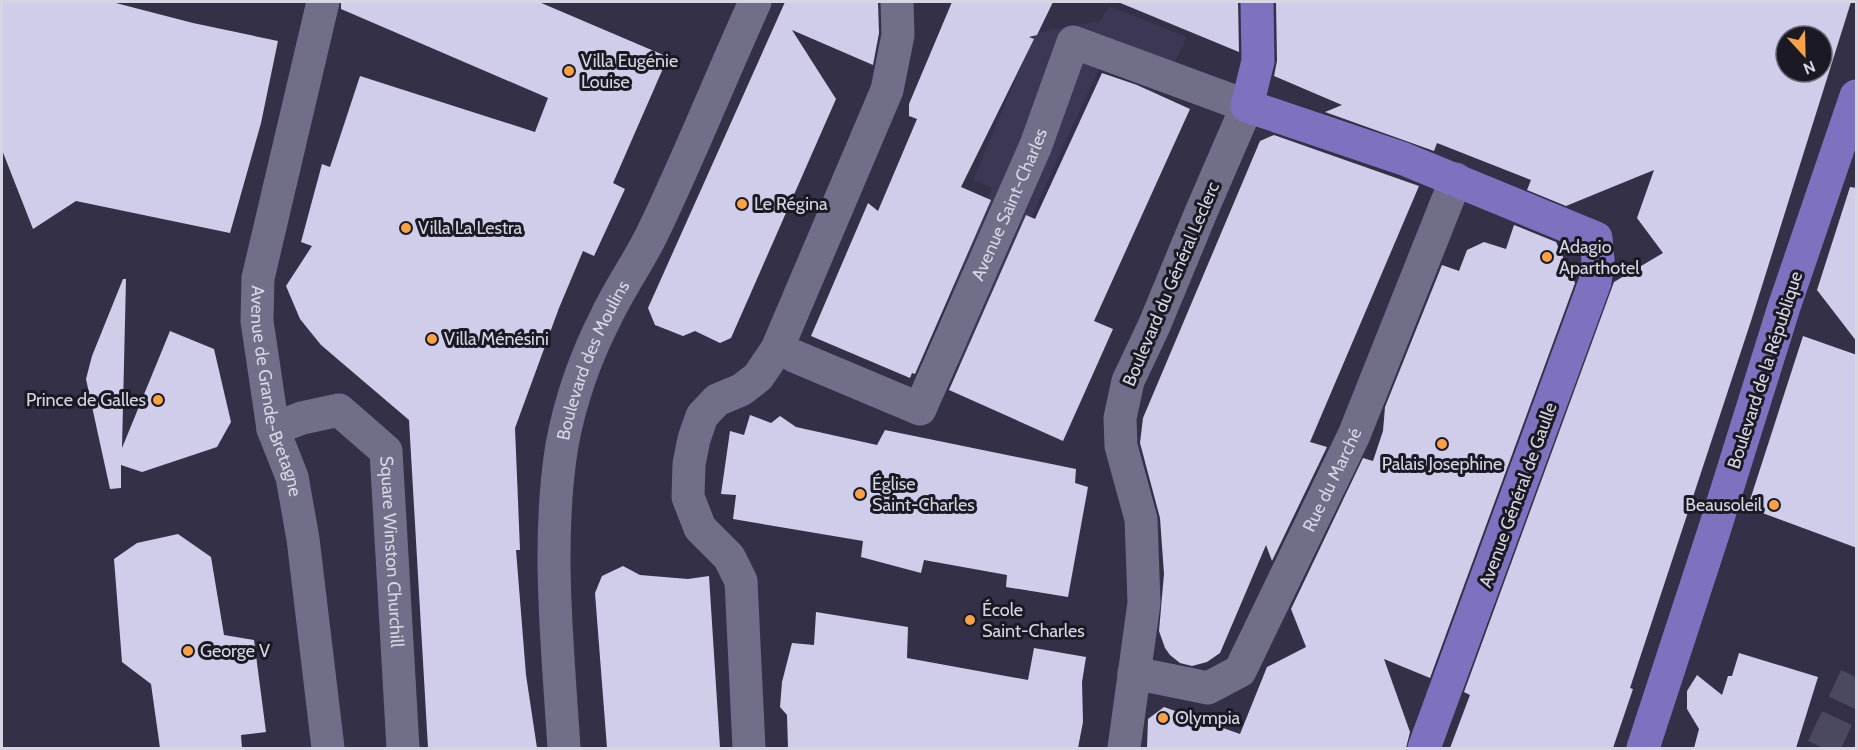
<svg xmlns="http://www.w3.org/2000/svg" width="1858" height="750" font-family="Cabin,sans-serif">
<rect width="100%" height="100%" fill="#333047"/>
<path fill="#3b3755" d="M1109 6 1187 37 1163 88 1101 64 963 367 929 353 992 188 973 180 1035 33 1100 21Z"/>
<path fill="#cfcdea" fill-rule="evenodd" d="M2 2H112L193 23 278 41 261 123 230 233 76 201 33 229 2 150Z
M341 2H539L668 57 613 183 625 189 594 256 583 251 559 308 515 428 520 550H516L526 675 537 748H428L409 420 321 345 300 319 286 286 312 246 301 242 322 164 330 167 360 76 535 132 548 98 341 9Z
M785 2H878L879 33 873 65 792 30 836 99 731 338 720 343 695 331 683 336 655 325 648 308Z
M952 2H1053L1037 35 1029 37 1034 39 961 187 991 200 915 374 912 373 910 378 811 336 868 203 878 211 917 119 909 116V104Z
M1118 2H1238L1239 52Z
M1276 2H1851L1751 321 1630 688 1633 689 1613 748H1450L1470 695 1464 692 1614 282 1663 253 1637 218 1654 170 1566 206 1527 190 1531 180 1437 143 1434 151 1325 112 1342 105 1274 76 1277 61ZM1786 36H1822V72H1786Z
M1102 73 1137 85 1190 109 1094 321 1113 329 1063 441 949 390 1026 215 1035 219Z
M1274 135 1419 186 1310 442 1327 447 1272 561 1266 545 1220 653 1207 662 1192 666 1180 663 1170 655 1165 648 1159 631 1164 574 1160 518 1140 443 1143 418 1260 141Z
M1850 187 1857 188V342L1817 290Z
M1514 225 1556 242 1575 283 1430 678 1384 659 1410 732 1406 748H1147L1148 719 1164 707 1240 734 1267 667 1306 647 1291 609 1363 458 1373 461 1383 431 1385 407 1442 265 1459 271 1467 250 1484 242 1506 249Z
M123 279H126L122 448 170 331 214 349 231 422 217 447 142 472 121 465V488L110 489 86 379 92 356Z
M1803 336 1857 355V548L1757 511 1750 500Z
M750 415 771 423 780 416 796 427 877 445 885 430 1076 469 1075 483 1088 487 1068 597 1006 587 1007 575 924 560 921 573 861 557 863 541 733 519 736 495 721 494 730 431 744 435Z
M178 534 211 557 224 635 254 640 266 732 241 735 242 748H160L151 684 122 662 114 559 137 543Z
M623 566 640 575 688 579 709 576 720 748H607L595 593 602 576Z
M816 612 908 627 907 658 1028 680 1034 648 1086 657 1082 682 1083 722 1078 748H788L787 715 780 707 782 682 792 643 814 645Z
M1739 653 1818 677 1796 748H1694L1699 729 1687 709V691L1697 675 1722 695 1728 676H1732Z"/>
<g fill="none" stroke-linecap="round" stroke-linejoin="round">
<path stroke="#4b495f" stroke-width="33" stroke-dasharray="33 16" stroke-linecap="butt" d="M1823 748 1856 677"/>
<g stroke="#706e88" stroke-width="33">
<path id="s1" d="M323 2 258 278 257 321 273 429 292 477 303 539 328 748"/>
<path id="s2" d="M794 356 920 409 1036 145 1073 42 1247 106 1202 210 1154 326 1128 381 1120 418 1121 446 1141 519 1144 603 1124 748"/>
<path id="s3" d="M273 429 302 418 339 410 386 451 403 748"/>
<path id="s4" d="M1134 673 1208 688 1240 671 1354 435 1456 179"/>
<path id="s5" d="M564 748C558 651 546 542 562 445 570 402 586 356 606 317 620 287 640 260 654 230 690 155 721 77 755 2"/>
<path d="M749 748 741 581 729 557 700 528 688 497 689 464 694 439 702 416 717 400 741 390 758 377 777 349 887 90 898 35 897 2"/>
</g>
<path stroke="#7e71bf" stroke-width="33" d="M1257 2 1258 61 1247 106 1404 159 1596 238 1598 260 1595 282 1424 748
M1643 748 1714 531 1784 307 1856 96"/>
</g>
<g fill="#f7a248" stroke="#1b1a24" stroke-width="2">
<circle cx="569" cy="71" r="6"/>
<circle cx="742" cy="204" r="6"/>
<circle cx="406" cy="228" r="6"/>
<circle cx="1547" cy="257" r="6"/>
<circle cx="432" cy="339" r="6"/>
<circle cx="158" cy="400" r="6"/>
<circle cx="1442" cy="444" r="6"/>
<circle cx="860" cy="494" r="6"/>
<circle cx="1774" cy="505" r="6"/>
<circle cx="970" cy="620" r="6"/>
<circle cx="188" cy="651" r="6"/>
<circle cx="1163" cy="718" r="6"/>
</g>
<g text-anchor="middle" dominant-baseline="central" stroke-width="6" stroke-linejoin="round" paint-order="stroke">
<g font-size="18" fill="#d6d5e4" stroke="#1b1a24" text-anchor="start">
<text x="581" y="61">Villa Eugénie<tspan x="581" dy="21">Louise</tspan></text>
<text x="754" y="204">Le Régina</text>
<text x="418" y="228">Villa La Lestra</text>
<text x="1559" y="247">Adagio<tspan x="1559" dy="21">Aparthotel</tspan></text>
<text x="444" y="339">Villa Ménésini</text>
<text x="146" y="400" text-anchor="end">Prince de Galles</text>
<text x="1442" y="464" text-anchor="middle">Palais Josephine</text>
<text x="872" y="484">Église<tspan x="872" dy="21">Saint-Charles</tspan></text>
<text x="1762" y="505" text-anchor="end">Beausoleil</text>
<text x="982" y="610">École<tspan x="982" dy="21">Saint-Charles</tspan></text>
<text x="200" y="651">George V</text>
<text x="1175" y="718">Olympia</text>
</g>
<g font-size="18" fill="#d6d5e4" stroke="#1b1a24">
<text stroke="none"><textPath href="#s2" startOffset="360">Avenue Saint-Charles</textPath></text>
<text transform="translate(1171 284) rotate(-67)">Boulevard du Général Leclerc</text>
<text stroke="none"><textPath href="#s5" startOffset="394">Boulevard des Moulins</textPath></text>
<text transform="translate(1765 370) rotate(-72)">Boulevard de la République</text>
<text stroke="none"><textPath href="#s1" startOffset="399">Avenue de Grande-Bretagne</textPath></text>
<text stroke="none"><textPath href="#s4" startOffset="324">Rue du Marché</textPath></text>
<text transform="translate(1518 495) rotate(-70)">Avenue Général de Gaulle</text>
<text stroke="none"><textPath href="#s3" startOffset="232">Square Winston Churchill</textPath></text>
</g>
</g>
<rect width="1858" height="750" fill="none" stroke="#d6d5e4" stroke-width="6"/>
<g transform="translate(1804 54) rotate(158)"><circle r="28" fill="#1b1a24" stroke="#666571" stroke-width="1.5"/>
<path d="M0-4.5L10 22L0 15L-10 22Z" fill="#f7a248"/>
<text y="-9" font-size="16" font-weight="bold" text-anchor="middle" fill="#d6d5e4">N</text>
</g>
</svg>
